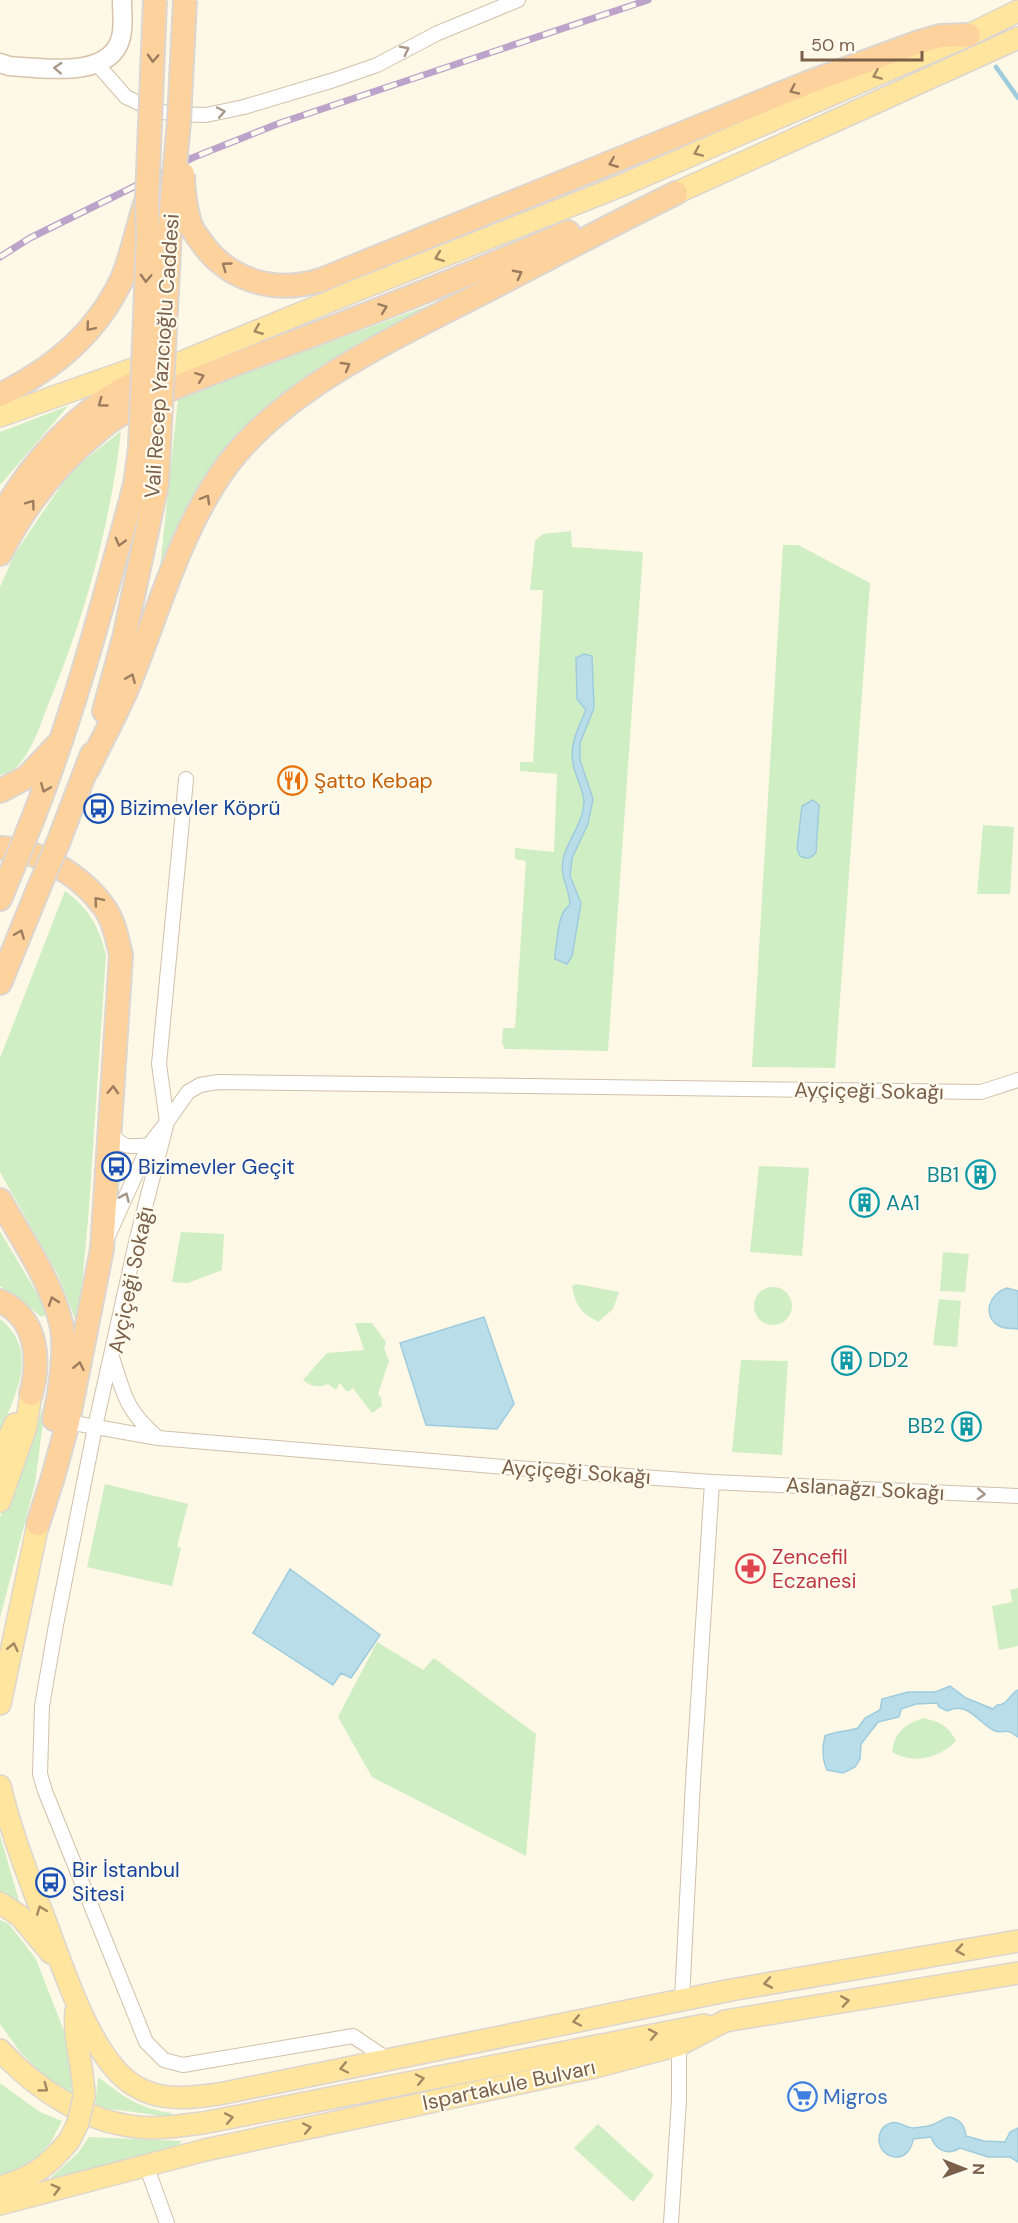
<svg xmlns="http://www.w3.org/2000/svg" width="1018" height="2223" font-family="'DM Sans',sans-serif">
<rect width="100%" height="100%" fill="#fef8e7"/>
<path fill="#d0eec4" d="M459 294 323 364 269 408 212 470 168 546 159 577 178 399Z
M68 406 1 484 0 485V432Z
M121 431C110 529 84 619 46 710 39 729 29 758 13 770 9 772 4 774 0 775V587L15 553 71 471Z
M571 531 572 547 643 552 608 1051 505 1049 502 1043 503 1028H515L526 861 515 859V848L554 852 557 774 520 771V762H533L543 590H530L535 541 543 534Z
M783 545H798L870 583 835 1068 752 1067Z
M983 825 1014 827 1010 894H977Z
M65 891C89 908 99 927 106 955L89 1208 82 1287 76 1321 58 1275 0 1172V1058Z
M759 1166 809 1168 802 1256 750 1252Z
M0 1231 49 1314 41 1317 30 1307 0 1286Z
M181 1232 224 1234 222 1270 188 1283 172 1282Z
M943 1252 969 1254 965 1292 940 1291Z
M577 1284 619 1292 613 1309 598 1322C580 1311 576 1307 572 1286Z
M754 1306a19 19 0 1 1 38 0a19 19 0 1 1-38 0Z
M939 1299 961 1301 957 1347 933 1345Z
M0 1319C40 1351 16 1393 0 1432Z
M355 1323H372L386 1342 384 1348 389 1361 378 1394 381 1398 382 1406 372 1413 352 1387 350 1391H346L340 1383 336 1390 328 1384C319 1388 311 1387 303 1380L327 1353 364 1350Z
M741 1360 788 1361 782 1455 732 1452Z
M46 1400 35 1484 0 1618V1517Z
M105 1484 188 1504 177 1547 181 1548 172 1586 87 1567Z
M1018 1588V1646L999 1650 992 1606 1012 1602 1010 1590Z
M377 1642 423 1670 434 1658 536 1734 526 1856 372 1777 338 1717Z
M923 1718C940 1722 948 1725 956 1741 939 1758 914 1765 892 1752 895 1732 904 1725 923 1718Z
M0 1835 20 1904 0 1894Z
M0 1920 9 1924 36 1959 69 2044 72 2095 42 2074 21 2053 0 2024Z
M98 2077C123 2096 139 2109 172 2113L171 2117 95 2107Z
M0 2083 40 2112 62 2121 51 2142 33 2162 0 2177Z
M598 2124 654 2175 633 2202 574 2148Z
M89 2137 182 2141 177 2147 47 2181 78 2153Z"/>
<path fill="#b9deea" stroke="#9fccdd" stroke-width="1.5" d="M584 654 592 656 594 708 580 743V760L593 799 588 824 572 858 570 876 581 903 572 956 567 964 555 959V953C558 939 557 913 570 905 570 889 560 879 563 860 567 840 583 824 584 803 584 789 575 777 573 763 569 745 579 726 586 710L577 699 576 658Z
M813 800 819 805 816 852C811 859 807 859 800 856L797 849 802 806Z
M1007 1288 1018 1291V1329C1011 1328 1005 1329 999 1326 981 1315 990 1293 1007 1288Z
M484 1317 514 1404 497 1429 426 1425 400 1343Z
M290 1569 380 1635 351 1678 341 1673 333 1685 253 1633Z
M950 1686 966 1698 993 1709 997 1705C1009 1705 1009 1694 1018 1690V1737C1015 1736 1013 1733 1010 1732 1005 1730 1000 1733 995 1731 979 1724 968 1700 947 1711L939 1707 937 1703 916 1704 901 1709 899 1717 878 1722 861 1744 860 1759 855 1767 843 1773 827 1770C822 1759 822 1748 825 1736 836 1731 846 1732 858 1728L865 1718 880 1710 882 1699 908 1692H935Z
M949 2117C960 2119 965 2125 966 2136L984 2141 1005 2142 1010 2132 1018 2128V2162L1010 2157H988L960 2148C947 2156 936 2150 931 2137L913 2139C912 2148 906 2158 895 2157 876 2155 873 2128 891 2123 900 2120 905 2128 913 2128 919 2127 926 2127 932 2125 938 2123 942 2119 949 2117Z"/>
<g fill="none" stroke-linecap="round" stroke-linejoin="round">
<path stroke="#9fccdd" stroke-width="4.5" d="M996 67 1018 98"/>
<defs>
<path id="minor" d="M97 64 126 97 154 110 173 114 206 115 244 107 334 80 377 65 438 33 518 0
M111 1132C122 1149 130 1147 149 1145
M108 1236 149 1145 167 1122 159 1064 186 779
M112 1357C124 1395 126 1410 157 1437
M68 1422 158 1438 516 1468 712 1482 693 1782 682 1999
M712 1482 1018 1496
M387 2059 353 2036 183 2065 164 2060 146 2042 45 1791 40 1774 42 1706 56 1625 95 1427 137 1238 167 1122 188 1092 200 1085 218 1082 981 1092 1018 1080
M146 2165 167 2223
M671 2223 679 2100V2045"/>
<path id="secondary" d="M0 63 9 66C41 68 111 80 121 37 124 26 122 12 122 0"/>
<path id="primary" d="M676 193 1018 38
M0 416 133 369 149 366H172L355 291 625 184 969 35 1018 11
M0 1457 15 1424
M0 1501 26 1427 31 1394
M0 1704 38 1524
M0 1786C11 1832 28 1876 45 1920 63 1967 91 2060 135 2086 161 2102 191 2098 219 2094L731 1990 1018 1941
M0 1903 20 1916 51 1953
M76 2011C73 2040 84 2068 84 2097
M0 2050C35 2088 85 2122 138 2127 159 2130 182 2125 203 2123L704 2025
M0 2187C32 2178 48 2166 69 2141
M0 2204 205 2150 595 2067 679 2045 725 2021 1018 1973"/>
<path id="trunk" d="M321 280 807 83 919 42 940 36 969 35
M0 395C53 369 96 334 122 279 132 256 137 228 145 204
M0 518C27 469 70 419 119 391 131 384 145 379 157 373
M0 554C24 507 58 463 99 430 131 403 173 388 212 373 245 360 277 348 310 336 397 303 483 269 568 232
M104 711 124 638 157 484
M88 769C102 739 119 710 131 679 160 607 181 527 228 464 286 387 398 336 482 293 547 259 611 225 676 193
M0 791 27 777 57 745
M26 836C72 722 103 604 135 485
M58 843 92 754
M0 848C38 849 82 876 104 907 114 921 117 938 121 955L102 1249 68 1422 53 1477 38 1524
M0 899 7 882
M0 983 40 885
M0 1200C22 1240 50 1278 61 1323 67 1349 60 1393 54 1419
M0 1301C38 1318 40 1360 31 1394"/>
</defs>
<use href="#minor" stroke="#d2c0ab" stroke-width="16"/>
<use href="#secondary" stroke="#d8c3ab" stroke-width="21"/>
<use href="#primary" stroke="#ddd6d0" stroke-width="24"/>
<use href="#trunk" stroke="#ddd6d0" stroke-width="26"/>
<use href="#minor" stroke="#fff" stroke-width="14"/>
<use href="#secondary" stroke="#fff" stroke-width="18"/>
<use href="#primary" stroke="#ffe59d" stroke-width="21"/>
<use href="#trunk" stroke="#fed29c" stroke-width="22"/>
<defs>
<path id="rail" d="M0 257 30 238 192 158 280 123 648 0"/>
</defs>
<use href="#rail" stroke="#bca3ca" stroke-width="7"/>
<use href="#rail" stroke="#fffbef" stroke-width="4.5" stroke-dasharray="14" stroke-linecap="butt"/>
<defs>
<path id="primary-bridge" d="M69 2141 78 2123 84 2097"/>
<path id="trunk-bridge" d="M183 174C183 188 186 215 192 228 194 233 199 238 202 243 230 282 277 294 321 280
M157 484 171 211 179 121 185 0
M135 485 140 448 148 237 147 198 155 0
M7 882 26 836
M40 885 58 843"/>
</defs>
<use href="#primary-bridge" stroke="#ddd6d0" stroke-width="24" stroke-linecap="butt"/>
<use href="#trunk-bridge" stroke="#ddd6d0" stroke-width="26" stroke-linecap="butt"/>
<use href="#primary-bridge" stroke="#ffe59d" stroke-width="21"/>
<use href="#trunk-bridge" stroke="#fed29c" stroke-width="22"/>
</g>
<defs><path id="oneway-chevron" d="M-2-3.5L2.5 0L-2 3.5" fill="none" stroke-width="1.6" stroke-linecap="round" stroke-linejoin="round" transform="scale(1.5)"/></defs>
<g stroke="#a99889">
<use href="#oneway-chevron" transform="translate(405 50) rotate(-27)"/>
<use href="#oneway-chevron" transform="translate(58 68) rotate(-177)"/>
<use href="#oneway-chevron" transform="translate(221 112) rotate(-12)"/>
<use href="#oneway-chevron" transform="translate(125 1197) rotate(-66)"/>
<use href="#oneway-chevron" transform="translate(981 1494) rotate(3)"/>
</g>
<g stroke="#9c7c5e">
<use href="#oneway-chevron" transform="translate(153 58) rotate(93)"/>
<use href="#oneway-chevron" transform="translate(794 90) rotate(155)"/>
<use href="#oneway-chevron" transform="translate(613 163) rotate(158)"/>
<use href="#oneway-chevron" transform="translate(226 266) rotate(-144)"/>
<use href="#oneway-chevron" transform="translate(518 274) rotate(-28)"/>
<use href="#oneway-chevron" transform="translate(146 278) rotate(92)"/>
<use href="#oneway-chevron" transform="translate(383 308) rotate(-21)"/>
<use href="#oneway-chevron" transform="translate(90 327) rotate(130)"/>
<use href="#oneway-chevron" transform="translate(346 366) rotate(-30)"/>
<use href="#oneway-chevron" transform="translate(200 377) rotate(-21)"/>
<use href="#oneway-chevron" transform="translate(102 403) rotate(144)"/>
<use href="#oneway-chevron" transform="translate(206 499) rotate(-60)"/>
<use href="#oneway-chevron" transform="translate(31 504) rotate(-54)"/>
<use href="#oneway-chevron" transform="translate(120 542) rotate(105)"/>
<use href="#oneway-chevron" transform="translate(131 678) rotate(-67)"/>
<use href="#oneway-chevron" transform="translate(45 788) rotate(112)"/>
<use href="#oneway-chevron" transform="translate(98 901) rotate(-130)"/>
<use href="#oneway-chevron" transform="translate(20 934) rotate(-68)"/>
<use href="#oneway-chevron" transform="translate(113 1090) rotate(-87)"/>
<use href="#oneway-chevron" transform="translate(53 1301) rotate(-109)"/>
<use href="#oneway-chevron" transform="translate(79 1366) rotate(-78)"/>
</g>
<g stroke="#a38862">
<use href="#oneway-chevron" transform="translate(877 75) rotate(157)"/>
<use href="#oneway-chevron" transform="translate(698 152) rotate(157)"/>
<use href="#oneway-chevron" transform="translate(439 257) rotate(159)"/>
<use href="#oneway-chevron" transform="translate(258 330) rotate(158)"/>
<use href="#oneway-chevron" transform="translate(13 1647) rotate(-77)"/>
<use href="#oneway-chevron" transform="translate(41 1910) rotate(-111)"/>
<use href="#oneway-chevron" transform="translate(960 1950) rotate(171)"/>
<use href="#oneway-chevron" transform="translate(768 1983) rotate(170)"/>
<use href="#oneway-chevron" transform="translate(845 2001) rotate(-9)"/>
<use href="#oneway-chevron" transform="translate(577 2021) rotate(168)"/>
<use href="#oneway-chevron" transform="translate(653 2034) rotate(-11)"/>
<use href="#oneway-chevron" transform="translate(344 2068) rotate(168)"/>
<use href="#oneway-chevron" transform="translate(420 2079) rotate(-12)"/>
<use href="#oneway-chevron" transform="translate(44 2088) rotate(36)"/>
<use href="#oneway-chevron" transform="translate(229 2118) rotate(-11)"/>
<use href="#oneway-chevron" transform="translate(307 2128) rotate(-11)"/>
<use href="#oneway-chevron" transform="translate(56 2189) rotate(-15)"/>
</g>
<defs>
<symbol id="restaurant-ring" viewBox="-11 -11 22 22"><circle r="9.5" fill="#fffbef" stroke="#e8710a" stroke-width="1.5"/><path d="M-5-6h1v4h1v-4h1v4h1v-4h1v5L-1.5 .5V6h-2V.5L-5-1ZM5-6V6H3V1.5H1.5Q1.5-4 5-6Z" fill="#e8710a"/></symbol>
<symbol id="bus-ring" viewBox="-11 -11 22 22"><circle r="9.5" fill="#fffbef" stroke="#1a4fb4" stroke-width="1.5"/><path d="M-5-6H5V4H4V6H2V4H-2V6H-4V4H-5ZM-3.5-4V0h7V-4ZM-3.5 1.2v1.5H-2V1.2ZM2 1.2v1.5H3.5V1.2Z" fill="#1a4fb4"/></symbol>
<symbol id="building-ring" viewBox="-11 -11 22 22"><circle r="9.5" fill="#fffbef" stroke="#0f9aa8" stroke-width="1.5"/><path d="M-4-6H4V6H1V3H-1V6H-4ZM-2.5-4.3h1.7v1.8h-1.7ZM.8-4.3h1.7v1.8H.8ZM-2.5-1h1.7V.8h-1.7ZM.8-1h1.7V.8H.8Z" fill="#0f9aa8"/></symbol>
<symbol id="pharmacy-ring" viewBox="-11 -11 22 22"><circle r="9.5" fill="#fffbef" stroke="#e0444e" stroke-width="1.5"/><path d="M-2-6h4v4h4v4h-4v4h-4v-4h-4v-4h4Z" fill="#e0444e"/></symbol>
<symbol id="supermarket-ring" viewBox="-11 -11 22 22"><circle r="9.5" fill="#fffbef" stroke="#3f7fe0" stroke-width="1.5"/><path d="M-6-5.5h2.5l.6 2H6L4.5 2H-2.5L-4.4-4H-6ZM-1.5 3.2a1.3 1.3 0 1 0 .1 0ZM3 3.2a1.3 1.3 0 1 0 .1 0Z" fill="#3f7fe0"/></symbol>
</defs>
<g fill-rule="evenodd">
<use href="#restaurant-ring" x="276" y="764" width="33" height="33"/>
<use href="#bus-ring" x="82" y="792" width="33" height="33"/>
<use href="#bus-ring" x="100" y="1150" width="33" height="33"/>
<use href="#building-ring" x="964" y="1158" width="33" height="33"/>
<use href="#building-ring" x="848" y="1186" width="33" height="33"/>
<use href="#building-ring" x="830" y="1344" width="33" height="33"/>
<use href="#building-ring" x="950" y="1410" width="33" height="33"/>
<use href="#pharmacy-ring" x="734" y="1552" width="33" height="33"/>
<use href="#bus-ring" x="34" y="1866" width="33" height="33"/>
<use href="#supermarket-ring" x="786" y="2080" width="33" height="33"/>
</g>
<g text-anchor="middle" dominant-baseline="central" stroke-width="4.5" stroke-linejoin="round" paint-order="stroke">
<g font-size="21" fill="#7b6049" stroke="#fffbef">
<text transform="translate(162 356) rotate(-86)">Vali Recep Yazıcıoğlu Caddesi</text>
<text transform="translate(869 1091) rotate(1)">Ayçiçeği Sokağı</text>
<text transform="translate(131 1280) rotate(-78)">Ayçiçeği Sokağı</text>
<text transform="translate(576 1472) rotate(4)">Ayçiçeği Sokağı</text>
<text transform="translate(865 1489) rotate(3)">Aslanağzı Sokağı</text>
<text transform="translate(509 2085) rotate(-12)">Ispartakule Bulvarı</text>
</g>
<g font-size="21" fill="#c56008" stroke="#fffbef" text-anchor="start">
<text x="314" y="781">Şatto Kebap</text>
</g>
<g font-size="21" fill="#164399" stroke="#fffbef" text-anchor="start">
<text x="120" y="808">Bizimevler Köprü</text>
<text x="138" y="1167">Bizimevler Geçit</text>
<text x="72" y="1870">Bir İstanbul<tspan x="72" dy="24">Sitesi</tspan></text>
</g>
<g font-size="21" fill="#0d838f" stroke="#fffbef" text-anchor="end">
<text x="959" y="1175">BB1</text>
<text x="886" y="1203" text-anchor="start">AA1</text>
<text x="868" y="1360" text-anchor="start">DD2</text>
<text x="945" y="1426">BB2</text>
</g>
<g font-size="21" fill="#be3a42" stroke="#fffbef" text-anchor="start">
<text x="772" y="1557">Zencefil<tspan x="772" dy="24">Eczanesi</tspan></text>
</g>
<g font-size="21" fill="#366cbe" stroke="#fffbef" text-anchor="start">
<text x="823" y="2097">Migros</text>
</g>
</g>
<g transform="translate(964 2169) rotate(91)" stroke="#fffbef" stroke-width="4.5" paint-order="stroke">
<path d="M0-4.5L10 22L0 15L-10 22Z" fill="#7b6049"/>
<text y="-9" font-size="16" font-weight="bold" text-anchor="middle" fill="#7b6049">N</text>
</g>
<path d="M802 51v9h120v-9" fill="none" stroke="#7b6049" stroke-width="3"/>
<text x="811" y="51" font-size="18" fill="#7b6049" stroke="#fffbef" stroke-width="4.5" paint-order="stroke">50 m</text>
</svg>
